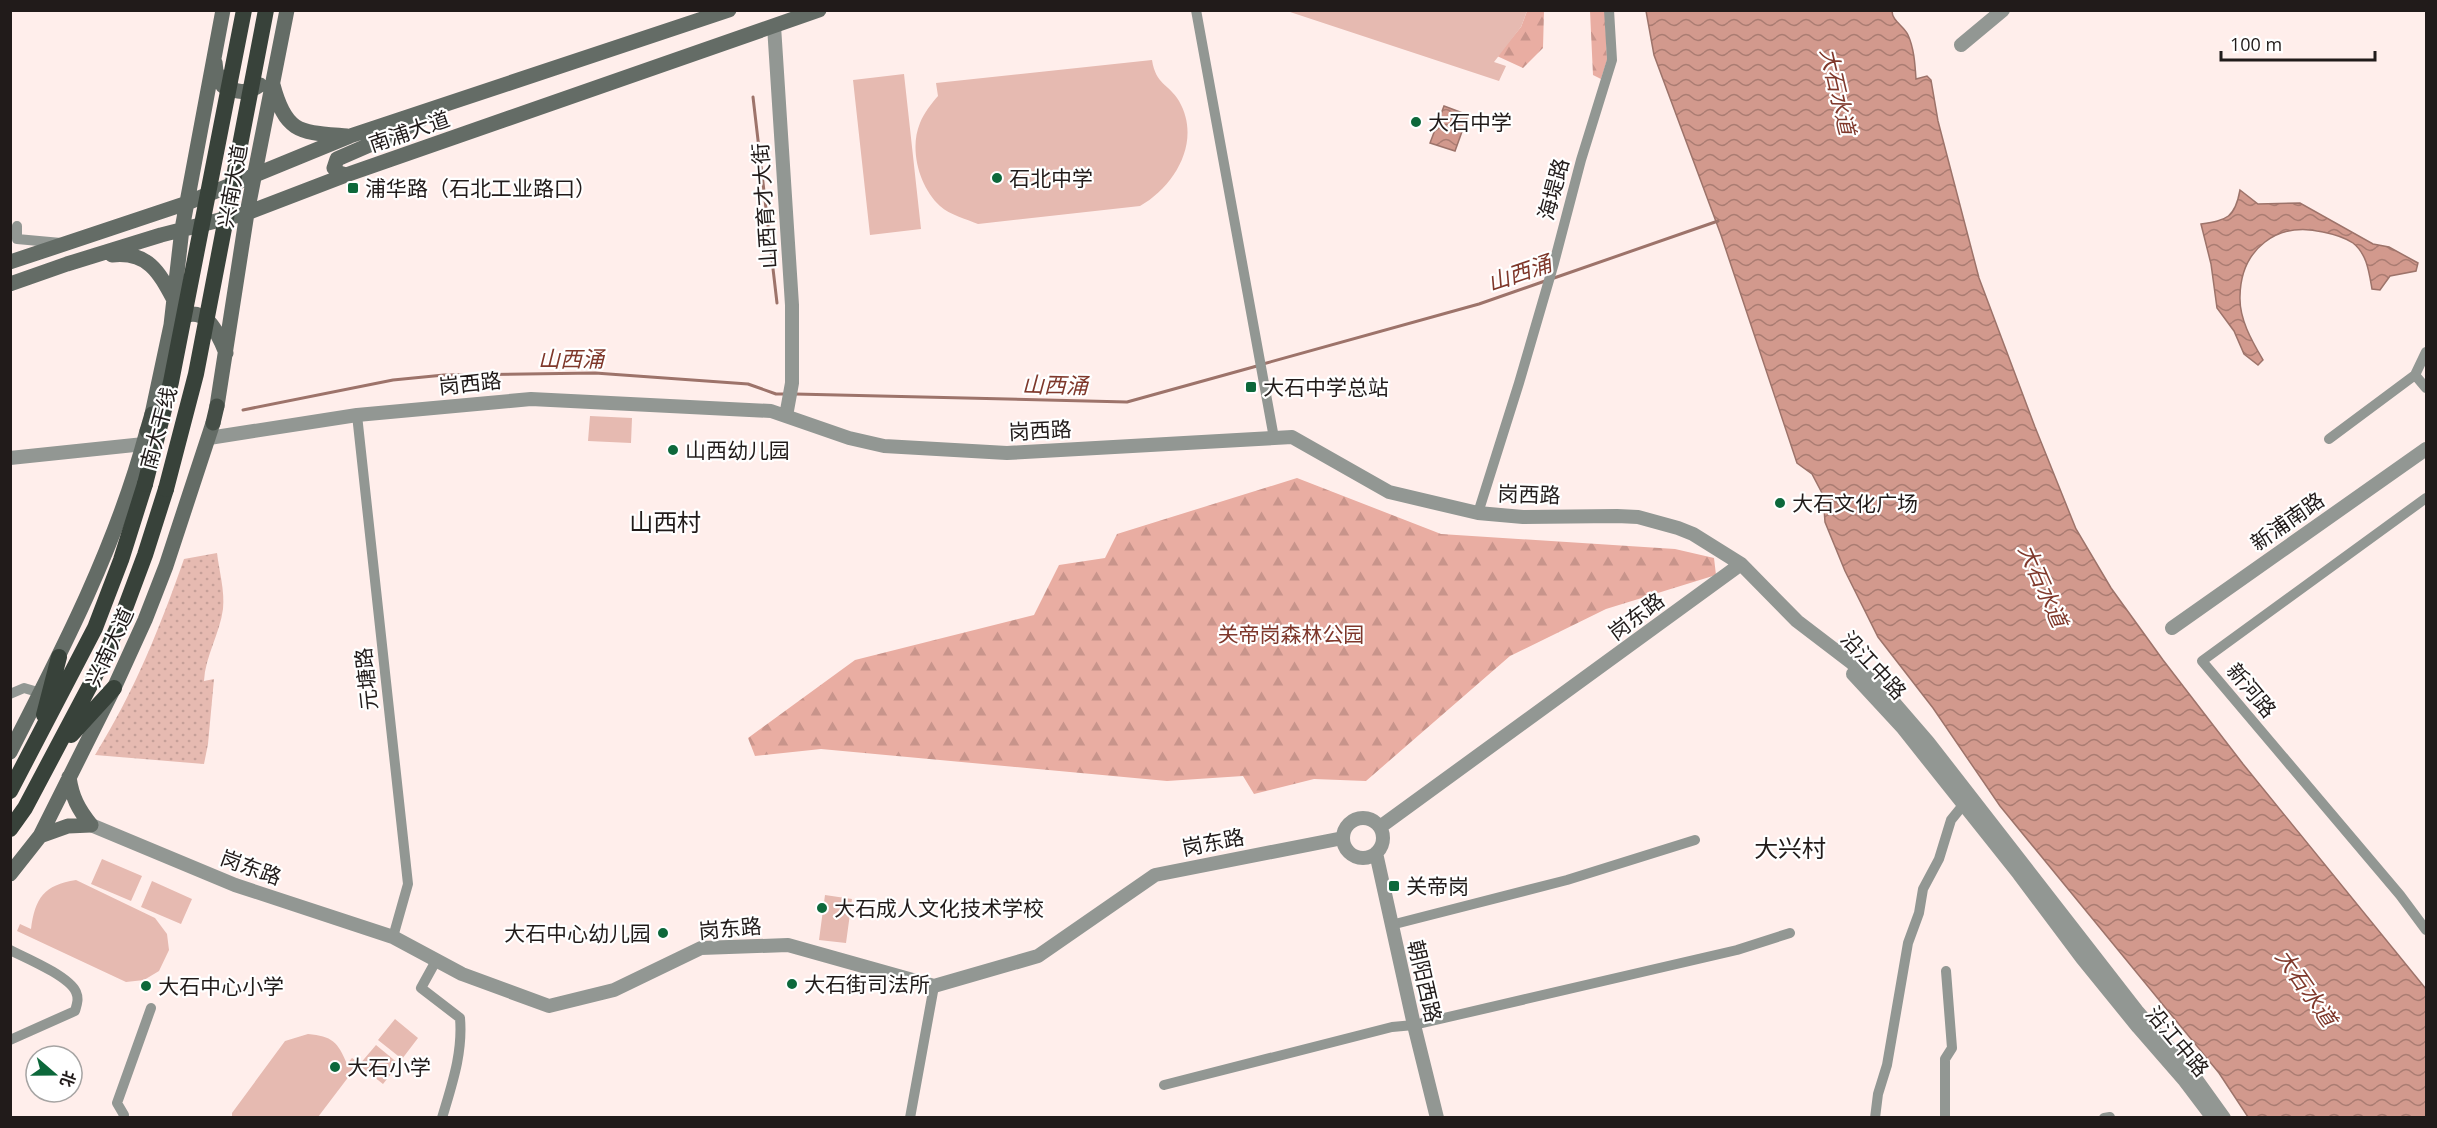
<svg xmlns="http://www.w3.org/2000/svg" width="2437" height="1128" font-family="'Open Sans','Noto Sans SC',sans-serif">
<defs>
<pattern id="grass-dots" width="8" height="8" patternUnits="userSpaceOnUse" patternTransform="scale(1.5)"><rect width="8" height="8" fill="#e6bab1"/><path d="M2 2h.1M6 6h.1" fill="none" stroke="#c59f98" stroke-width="1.8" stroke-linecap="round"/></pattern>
<pattern id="forest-firs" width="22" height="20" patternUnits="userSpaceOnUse" patternTransform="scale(1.5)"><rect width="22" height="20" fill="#e9ada2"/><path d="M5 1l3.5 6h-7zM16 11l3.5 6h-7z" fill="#c8948b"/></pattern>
<pattern id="water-waves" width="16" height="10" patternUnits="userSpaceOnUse" patternTransform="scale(1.5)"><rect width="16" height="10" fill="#d2998d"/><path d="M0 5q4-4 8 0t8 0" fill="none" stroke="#aa7c72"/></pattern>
</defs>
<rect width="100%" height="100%" fill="#ffeeeb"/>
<path fill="url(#grass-dots)" d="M217 553C219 570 225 591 223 609 220 633 205 657 204 681L214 679 208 744 204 764 95 755C135 690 159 630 184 559Z"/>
<path fill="url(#forest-firs)" d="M1527 11H1544L1543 48 1523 68 1497 56 1521 27Z
M1590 11H1605L1607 60 1601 79 1593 75Z
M1297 478 1441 534 1675 549 1714 558 1716 575 1606 609 1510 656 1366 781 1314 779 1254 794 1243 776 1167 781 821 749 755 756 748 738 855 660 1034 615 1059 565 1105 558 1117 534Z"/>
<path fill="#e6bab1" d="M1287 11H1527L1521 27 1494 62 1506 66 1499 81Z
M1152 60C1156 85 1168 83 1179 101 1202 141 1175 186 1140 206L978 224C966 219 950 215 940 206 919 187 909 149 920 123 924 113 931 104 938 96L936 83Z
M904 74 921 229 870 235 853 80Z
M590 416 632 418 631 443 588 441Z
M102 859 142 876 131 901 91 884Z
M76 880 155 918 167 934 169 950 159 971 144 980 126 982 17 931 20 924 31 929C35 898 44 885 76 880Z
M152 881 192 899 181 924 141 907Z
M825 895 852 899 846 943 819 940Z
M395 1019 418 1038 402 1059 378 1040Z
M308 1034C332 1036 338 1042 347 1064L352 1058 359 1063 318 1117H232V1113L285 1041Z
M376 1045 399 1064 383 1084 359 1065Z"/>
<path fill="url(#water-waves)" stroke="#9d736a" stroke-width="1.5" d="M1646 11H1892C1892 21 1904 26 1908 35 1914 48 1915 64 1916 79L1927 76 1931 80 1938 121 1979 278 2035 427 2076 529 2111 588 2163 660 2243 764 2426 989V1117H2248L2219 1073 2000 806 1933 708 1878 637 1845 571 1825 522 1823 495 1812 474 1797 463 1721 235 1654 55Z
M1444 106 1468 115 1455 151 1430 143Z
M2240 190 2258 204 2300 203 2373 244 2389 247 2418 263 2416 271 2390 276 2380 290 2372 289C2369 272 2367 254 2353 243 2344 237 2333 234 2323 232 2277 221 2241 249 2240 296 2239 319 2252 341 2263 360L2258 365 2244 354 2234 331 2217 308 2211 264 2201 224C2227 220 2235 218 2240 190Z"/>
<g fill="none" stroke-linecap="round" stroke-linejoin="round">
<path stroke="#9d736a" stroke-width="3" d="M753 97 777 303
M1554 278 1718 221
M1263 364 1479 304 1545 281
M795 394 1127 402 1257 366
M243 410 393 380 444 375 595 373 748 384 776 394H785"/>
<path stroke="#929793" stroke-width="10" d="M1196 10 1274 438
M17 226V239L61 243
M2415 375 2426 388
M357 415 408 884 393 937
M2329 439 2415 375 2426 352
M2426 498 2202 661 2400 895 2426 930
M1478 513 1519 383 1554 263 1581 160 1612 60 1609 10
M10 694 24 688 41 693
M1391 925 1567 880 1695 840
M10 950C26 958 69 976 76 992 79 999 77 1004 75 1011L10 1040
M437 959 421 988 460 1018C463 1053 452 1084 442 1118
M1164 1085 1392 1027 1414 1025 1737 950 1790 933
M123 1118 124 1115 117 1103 151 1008
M910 1118 934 986
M1875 1118 1878 1094 1887 1065 1908 943 1919 913 1923 889 1939 859 1951 820 1968 799
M1945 1118V1059L1952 1048 1946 971
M2104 1118 2110 1117"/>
<path stroke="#929793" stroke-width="14" d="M774 26 792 305V383L786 416
M1961 45 2003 10
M209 438 357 415 531 399 771 411 849 438 884 446 1007 453 1292 437 1389 492 1478 513 1523 517 1617 516 1638 517 1678 528 1693 534 1741 564 1797 621 1852 663 1890 698 1928 742 2137 1011 2196 1079 2224 1118
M10 458 144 444
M2172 628 2426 449
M1853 674 1902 727 2019 874 2082 958 2138 1027 2185 1081 2213 1118
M1343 838a20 20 0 1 1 40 0a20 20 0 1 1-40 0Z
M91 825 235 885 393 937 462 974 549 1006 614 990 701 948 788 945 934 986 1038 956 1155 875 1343 838
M1380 827 1741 564
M1376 853 1414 1025 1437 1118"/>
<path stroke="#646c66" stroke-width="15" d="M215 62 216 71 223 86C237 92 246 95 260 85
M273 85C286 134 300 132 347 136
M346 175 339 173 334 168 337 159 399 132 422 119
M112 255C148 251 159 272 174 300
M10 262 187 203 350 136 729 10
M10 284 67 264 161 235 247 213 346 175 819 10
M174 322C203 300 217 330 226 353
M217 406 247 213 287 10
M152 414 171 325 182 229 223 10
M10 752C63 649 117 544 147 431
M69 777C72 797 78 809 91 825
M40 836 68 826 91 825
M10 874 40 836 114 688 145 620 166 566 213 423"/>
<path stroke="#454e47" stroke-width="15" d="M213 423 217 406
M147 431 152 414"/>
<path stroke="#38423a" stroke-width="16" d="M44 715 59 657
M71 735 114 688
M10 791 95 628 121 560 145 484
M10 829 25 808 95 676 120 622 145 555 166 489"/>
<path stroke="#38423a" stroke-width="16" d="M145 484 171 382 244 10
M166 489 196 374 266 10"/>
</g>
<g fill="#0d683b" stroke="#fff" stroke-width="2">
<circle cx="1416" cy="122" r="6"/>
<circle cx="997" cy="178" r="6"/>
<rect x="347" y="182" width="12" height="12" rx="3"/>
<rect x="1245" y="381" width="12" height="12" rx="3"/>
<circle cx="673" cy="450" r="6"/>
<circle cx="1780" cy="503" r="6"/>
<rect x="1388" y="880" width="12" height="12" rx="3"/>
<circle cx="822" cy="908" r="6"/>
<circle cx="663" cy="933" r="6"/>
<circle cx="792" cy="984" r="6"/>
<circle cx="146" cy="986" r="6"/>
<circle cx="335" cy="1067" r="6"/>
</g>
<g text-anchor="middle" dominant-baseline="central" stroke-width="4.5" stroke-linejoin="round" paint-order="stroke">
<g font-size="21" fill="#211b1a" stroke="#fff" text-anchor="start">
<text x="1428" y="122">大石中学</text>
<text x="1009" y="178">石北中学</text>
<text x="365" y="188">浦华路（石北工业路口）</text>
<text x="1263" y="387">大石中学总站</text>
<text x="685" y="450">山西幼儿园</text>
<text x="1792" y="503">大石文化广场</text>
<text x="1406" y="886">关帝岗</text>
<text x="834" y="908">大石成人文化技术学校</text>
<text x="651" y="933" text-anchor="end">大石中心幼儿园</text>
<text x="804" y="984">大石街司法所</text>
<text x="158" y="986">大石中心小学</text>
<text x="347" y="1067">大石小学</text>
</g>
<g font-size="21" fill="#211b1a" stroke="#fff">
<text transform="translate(409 131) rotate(-19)">南浦大道</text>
<text transform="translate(232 186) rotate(-80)">兴南大道</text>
<text transform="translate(1553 189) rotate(-75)">海堤路</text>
<text transform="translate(764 206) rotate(-94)">山西育才大街</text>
<text transform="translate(470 383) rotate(-6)">岗西路</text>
<text transform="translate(158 428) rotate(-75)">南大干线</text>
<text transform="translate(1040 430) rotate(-3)">岗西路</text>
<text transform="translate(1529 494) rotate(2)">岗西路</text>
<text transform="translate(2287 521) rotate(-35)">新浦南路</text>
<text transform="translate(1636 616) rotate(-37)">岗东路</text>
<text transform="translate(109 647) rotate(-65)">兴南大道</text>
<text transform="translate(1874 665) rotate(47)">沿江中路</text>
<text transform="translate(366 679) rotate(-96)">元塘路</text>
<text transform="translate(2252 690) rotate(50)">新河路</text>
<text transform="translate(1213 842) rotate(-11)">岗东路</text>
<text transform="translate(251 867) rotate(20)">岗东路</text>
<text transform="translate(730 928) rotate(-5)">岗东路</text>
<text transform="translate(1425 981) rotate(77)">朝阳西路</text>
<text transform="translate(2178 1041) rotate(50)">沿江中路</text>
</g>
<g font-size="21" fill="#7e372b" stroke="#fff">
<text x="1291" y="634">关帝岗森林公园</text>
</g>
<g font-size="22" font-style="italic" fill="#7f382b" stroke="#fff">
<text transform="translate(1839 91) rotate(77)">大石水道</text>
<text transform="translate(1519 272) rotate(-19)">山西涌</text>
<text x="571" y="358">山西涌</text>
<text transform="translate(1055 384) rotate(1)">山西涌</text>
<text transform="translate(2044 585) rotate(66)">大石水道</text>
<text transform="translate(2307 987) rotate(55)">大石水道</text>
</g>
<g font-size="24" fill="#211b1a" stroke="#fff">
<text x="665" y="521">山西村</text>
<text x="1790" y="847">大兴村</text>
</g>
</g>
<rect width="2437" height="1128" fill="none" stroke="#211b1a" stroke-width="24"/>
<g transform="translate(54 1074) rotate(110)"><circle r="28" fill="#ffffff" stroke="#a6a4a3" stroke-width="1.5"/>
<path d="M0-4.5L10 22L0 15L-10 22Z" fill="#0d683b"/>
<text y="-9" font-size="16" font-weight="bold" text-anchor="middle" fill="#211b1a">北</text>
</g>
<path d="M2221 51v9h154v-9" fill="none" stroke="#211b1a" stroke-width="3"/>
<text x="2230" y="51" font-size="18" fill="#211b1a" stroke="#ffffff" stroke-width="4.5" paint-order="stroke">100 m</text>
</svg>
